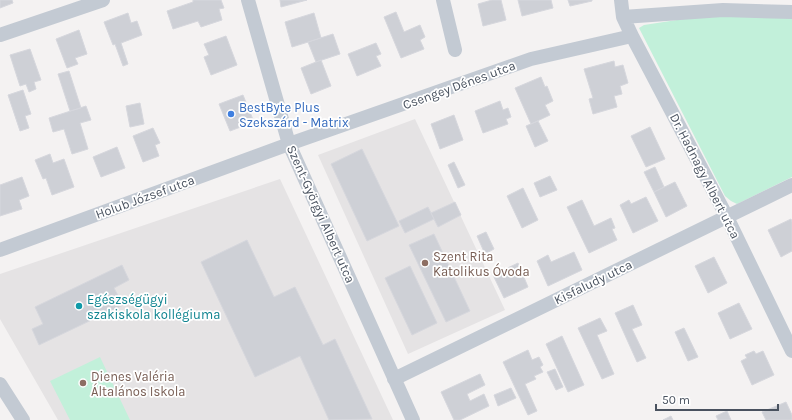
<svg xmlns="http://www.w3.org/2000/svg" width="792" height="420" font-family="Karla,sans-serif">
<rect width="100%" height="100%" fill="#f4f2f2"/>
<path fill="#e5e3e4" d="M415 119 505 310 408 354 318 155Z
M280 179 393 420H58L0 319V274Z"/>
<path fill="#c2f0da" d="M739 16 792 17V177L737 204 731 201 725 196 639 28 644 25 690 18Z
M100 357 130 420H70L50 381Z"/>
<path fill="#ced0d6" stroke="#d6d7dd" d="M0 0H12L13 3 0 8Z
M193 0H221L224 8 219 9 222 20 201 27 198 21 173 29 167 11 193 2Z
M280 0H307L281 7Z
M492 0H501L506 20 483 26 478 4Z
M518 0H551L553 8 522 16Z
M568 0H592V1L570 6Z
M396 12 404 32 420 25 425 37 420 40 424 49 401 58 384 17Z
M128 13 131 23 137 21 142 35 121 43 128 64 123 66 115 44 113 45 104 22Z
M314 13 321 38 292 47 285 22Z
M79 30 87 54 75 58 78 64 67 68 56 39Z
M333 34 340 54 316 62 308 42Z
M226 36 237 65 211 75 204 57 209 55 204 44Z
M376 43 381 54 376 56 381 66 357 76 348 54Z
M30 49 41 80 34 82 36 89 29 92 26 84 20 86 10 55Z
M321 60 331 86 311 94 301 68Z
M614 61 615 67 623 65 628 83 620 86 622 94 614 96 617 107 593 114 589 99 593 98 584 69Z
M69 71 81 108 70 111 58 74Z
M541 77 545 87 547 86 553 101 545 105 550 115 531 124 515 88Z
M23 90 31 114 25 116 29 128 20 131 8 95Z
M243 95 254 122 230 131 219 104Z
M500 101 503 110 508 108 511 117 506 119 508 124 483 133 475 111Z
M140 103 144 124 130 127 126 106Z
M86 106 91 120 80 123 88 149 72 154 64 129 53 132 49 118Z
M454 115 463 140 440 149 431 124Z
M538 121 548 141 535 147 526 126Z
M650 127 665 159 646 167 631 136Z
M153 128 160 143 155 145 159 156 143 162 133 136Z
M117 147 125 168 101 177 93 157Z
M362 149 399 226 367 241 331 164Z
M50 154 53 163 64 159 74 187 52 195 46 178 43 179 35 160Z
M454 162 465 185 458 188 448 165Z
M655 167 664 187 654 192 644 172Z
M550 176 557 190 540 197 534 183Z
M22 177 29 196 19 200 22 209 0 216V185Z
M675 182 687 206 666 217 654 192Z
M523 188 538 220 522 228 507 196Z
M646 197 658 221 633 233 620 205 629 200 631 204Z
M582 200 594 226 611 218 615 228 612 229 617 240 589 253 567 207Z
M455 202 461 215 438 227 431 213Z
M428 207 434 219 405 233 399 221Z
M791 219 792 222V251L781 257 768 230Z
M486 232 494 249 485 254 477 236Z
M434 234 470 311 446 322 409 245Z
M247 240 274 297 295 287 323 345 335 339 372 419 329 420 300 356 255 377 201 262Z
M574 252 582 270 548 286 537 261 548 255 551 262Z
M714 257 727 283 708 293 695 266Z
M518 263 528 287 504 298 493 275Z
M122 265 129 280 114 288 123 305 39 345 32 329 43 324 35 307Z
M410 266 437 323 412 335 385 278Z
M739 303 752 329 730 339 718 313Z
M633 305 642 325 632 329 646 358 637 362 615 313Z
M600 318 607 331 597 335 614 374 602 379 578 328Z
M684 328 698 357 688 361 675 332Z
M562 336 584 385 568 392 546 344Z
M528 350 532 360 539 357 543 365 540 367 543 372 534 376 536 379 525 384 537 411 528 415 503 362Z
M754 351 756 354 763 351 774 375 752 385 741 361 747 358 745 355Z
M555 369 563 387 556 390 547 372Z
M480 374 485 385 467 394 470 401 484 394 489 406 460 420H454L441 392Z
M511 388 516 398 498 406 494 395Z
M786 402 792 415V420H766L762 412Z
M727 411 731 420H718L716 416Z
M671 416 673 420H663Z"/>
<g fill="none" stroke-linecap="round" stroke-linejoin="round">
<path stroke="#c3cad3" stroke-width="14" d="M248 0 289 144 413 420
M443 0 455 50
M621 0 623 17 632 36 727 217 792 351
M623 17 723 10 792 12
M0 35 103 0
M0 250 289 144 531 59 632 36
M394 379 792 185
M0 384 23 420"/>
</g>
<circle fill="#3f7fe0" stroke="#fff" stroke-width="1.5" cx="231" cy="114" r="4"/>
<g fill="#8d6e63" stroke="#fff" stroke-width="1.5">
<circle cx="425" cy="263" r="4"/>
<circle cx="83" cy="383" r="4"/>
</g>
<circle fill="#0f9aa8" stroke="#fff" stroke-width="1.5" cx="79" cy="306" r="4"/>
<g text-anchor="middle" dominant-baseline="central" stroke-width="3.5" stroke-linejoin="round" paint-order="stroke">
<g font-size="13" fill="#49525f" stroke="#fff">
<text transform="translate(459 85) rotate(-20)">Csengey Dénes utca</text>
<text transform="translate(705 176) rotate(63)">Dr. Hadnagy Albert utca</text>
<text transform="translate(145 197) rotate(-20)">Holub József utca</text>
<text transform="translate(321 214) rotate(66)">Szent-Györgyi Albert utca</text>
<text transform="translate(593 282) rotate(-26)">Kisfaludy utca</text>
</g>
<g font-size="13" fill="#366cbe" stroke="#fff" text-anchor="start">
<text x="239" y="107">BestByte Plus<tspan x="239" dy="15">Szekszárd - Matrix</tspan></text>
</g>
<g font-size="13" fill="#785e54" stroke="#fff" text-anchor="start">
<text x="433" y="256">Szent Rita<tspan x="433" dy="15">Katolikus Óvoda</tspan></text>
<text x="91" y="376">Dienes Valéria<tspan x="91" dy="15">Általános Iskola</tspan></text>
</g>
<g font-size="13" fill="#0d838f" stroke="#fff" text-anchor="start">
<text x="87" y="299">Egészségügyi<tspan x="87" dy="15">szakiskola kollégiuma</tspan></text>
</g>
</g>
<path d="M656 404v6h122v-6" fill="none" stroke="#49525f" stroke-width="2"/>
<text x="662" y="404" font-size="12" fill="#49525f" stroke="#ffffff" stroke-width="3" paint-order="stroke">50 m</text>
</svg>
